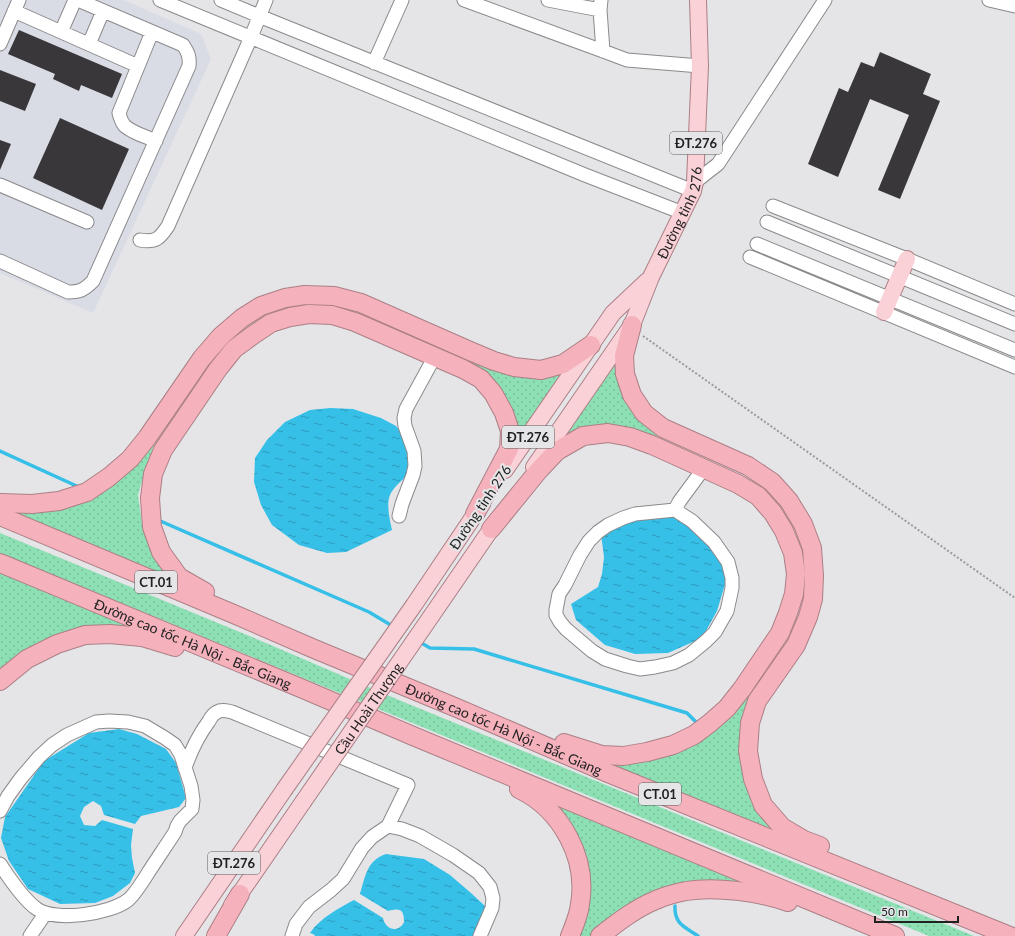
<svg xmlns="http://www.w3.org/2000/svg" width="1015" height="936" font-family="Lato,sans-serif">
<defs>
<pattern id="grass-dots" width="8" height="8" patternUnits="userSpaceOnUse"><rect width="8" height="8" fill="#8de0b4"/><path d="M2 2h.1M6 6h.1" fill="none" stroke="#79c09a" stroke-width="1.8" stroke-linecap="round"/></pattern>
<pattern id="water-ripples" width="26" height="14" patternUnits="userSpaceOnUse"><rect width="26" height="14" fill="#36bfe7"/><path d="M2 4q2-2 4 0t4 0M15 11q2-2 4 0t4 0" fill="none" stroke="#2d9bbb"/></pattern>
</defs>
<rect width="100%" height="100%" fill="#e5e5e8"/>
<path fill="#d9dbe5" d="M0 0H124L201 34 211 59 93 313 0 273Z"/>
<path fill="url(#grass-dots)" d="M466 359 565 373 517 448 484 374Z
M614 362 617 376 663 438 608 425 581 427 563 436Z
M155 442 145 470 138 495 143 531 155 557 176 583 0 509 33 513 63 509Z
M0 533 266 643 394 698 974 936H929L0 553Z
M0 570 132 625 111 628 52 638 19 653 0 668Z
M751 694 757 811 776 837 600 764 649 761 674 754 696 744 715 731Z
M547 801 760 889 726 884 616 914 590 936H576L586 906Z"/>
<path fill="url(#water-ripples)" d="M330 408 353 409 381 418 396 426 407 441 411 472C405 478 393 487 390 495 386 504 390 521 392 530L346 552 327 553 299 545 272 525 261 505 254 482 255 458 267 440 285 422 310 410Z
M668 514 688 525 708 541 722 560 726 581 717 611 702 638 668 653 635 654 605 645 576 620 571 604 598 587 602 574 604 557 601 534 641 516Z
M119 729 137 734 166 749 176 763 186 798 179 807 141 816 135 824 104 815 101 806 93 801 84 807 80 816 84 825 95 826 102 820 133 829 131 845 132 858 135 873 130 883 113 896 95 903 60 904 28 889 9 861 1 838 5 817 44 761 89 733Z
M386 854 424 859 450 875 471 893 486 907 478 936H314L315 935 310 933C320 918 339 908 354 900L383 918C384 925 392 933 400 927 402 926 403 924 404 922 404 909 400 908 388 911L360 894C365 877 367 860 386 854Z"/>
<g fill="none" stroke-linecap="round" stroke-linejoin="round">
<path stroke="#36bfe7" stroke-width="3.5" d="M0 451 81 488
M158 520 369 612 394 627
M418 641 430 648 474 649 687 713 698 724
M675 906C674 924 685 927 698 936"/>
</g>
<path fill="#393739" d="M19 30 122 74 112 98 81 85 79 91 53 79 55 74 8 54Z
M880 52 931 74 923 94 940 101 900 199 878 190 909 115 870 99 838 177 808 164 839 88 848 92 861 62 874 67Z
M0 70 36 84 25 111 0 101Z
M60 118 129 149 102 210 33 178Z
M0 140 11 144 0 170Z"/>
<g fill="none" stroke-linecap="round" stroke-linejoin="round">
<defs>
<path id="minor" d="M160 0 585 175 683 213
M221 0 259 16 693 191
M464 0 603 51 627 60 700 66
M548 0 600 10
M601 0 600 10 603 51
M989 0 1015 6
M14 11 138 66
M61 32 75 0
M152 32 119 113C120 117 121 121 124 125 130 132 147 137 156 141
M0 44 19 0
M89 44 103 11
M374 63 402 0
M695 182 718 164 825 0
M0 185 87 222
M773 206 907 259 1015 304
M767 222 1015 324
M140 240C156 243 160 238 168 226L251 37 266 0
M757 244 1015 350
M750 257 1015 367
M0 261 68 292C80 292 84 290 93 281L189 66C190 57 188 52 183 45L78 0
M675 510 692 521 714 542 728 562 732 578V588L727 611 715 632 706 641 689 655 673 663 655 667 640 669 627 666 605 659 592 651 566 629 560 622 556 615V610L559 594 565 585 580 555 589 541 598 532 608 525 623 518 635 514 675 510 679 502 704 468
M399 516 402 504 413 475 415 466 414 451 405 426 404 418 406 409 435 356
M185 768C191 750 198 736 209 721 211 717 213 714 217 712 222 709 227 711 232 712L408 785 388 826 372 837 362 848 343 879 331 890 309 907 296 924 292 936
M0 811 8 796 21 778 39 757 52 745 67 735 96 722 109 721 128 722 145 726 165 738 175 745 181 755 191 786 193 800 192 809 180 821 177 826 175 832C166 846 157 859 148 873 143 881 135 894 128 900 110 914 56 922 37 909 25 901 8 877 0 864
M388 826 402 829 420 836 453 855 479 873 490 887 493 898 492 908 480 936
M30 936 45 914"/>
<g id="major">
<path d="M884 312 907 259"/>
<path id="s1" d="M534 467 632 325 651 277 693 191 695 182 700 66 698 0"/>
<path d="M505 470 613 313 647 281"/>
<path d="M414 605 482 504"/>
<path d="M432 615 498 519"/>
<path d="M232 905 303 802"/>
<path d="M184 936 284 790"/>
</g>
<g id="highway">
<path d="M632 325 624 356 625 374 632 395 644 413 663 428 748 466 772 482 789 501 803 524 812 548 814 576 813 599 808 617 796 645 757 701 750 723 748 751 753 779 763 805 782 827 804 840 820 846"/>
<path d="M0 503 32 504 59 501 87 492 109 477 130 459 147 438 202 358 221 336 242 318 261 306 285 298 305 295 334 296 361 303 470 351 494 361 514 367 541 370 563 364 591 345"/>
<path id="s2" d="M0 516 236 615 312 648 457 708 608 773 1010 936"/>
<path d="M491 529 539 470 557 451 583 436 608 433 630 437 652 445 738 484 758 496 773 513 784 531 793 553 796 574 794 594 788 613 780 633 742 689 727 708 710 723 694 735 673 745 647 752 623 756 602 755 564 743"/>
<path id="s3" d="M0 563 303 689 413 736 895 936"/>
<path d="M205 592 179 577 161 552 152 527 150 498 153 474 163 450 218 369 234 349 253 335 271 323 290 317 309 314 332 315 355 322 463 369 481 379 493 393 504 413 510 431 509 449 475 514"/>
<path d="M0 681 27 659 57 644 85 635 110 634 142 637 175 647"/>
<path d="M519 789C561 809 588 858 580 904 579 915 574 926 570 936"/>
<path d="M216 936 240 894"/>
<path d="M600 936C618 922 636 908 656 900 665 896 676 893 686 891 716 886 759 892 788 902"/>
</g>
</defs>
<use href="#minor" stroke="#8a8a8d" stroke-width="15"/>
<use href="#major" stroke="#ab7f86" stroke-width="18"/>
<use href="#highway" stroke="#ab7f86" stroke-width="20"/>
<path stroke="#999a9c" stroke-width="2" stroke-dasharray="2 2" stroke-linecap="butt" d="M643 336 1015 598"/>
<use href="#minor" stroke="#fff" stroke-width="13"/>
<use href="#major" stroke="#fad1d7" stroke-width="16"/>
<use href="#highway" stroke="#f6b2bc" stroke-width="18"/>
<defs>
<g id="major-bridge">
<path d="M284 790 414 605"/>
<path id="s4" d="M303 802 432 615"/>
</g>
</defs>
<use href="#major-bridge" stroke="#ab7f86" stroke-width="18" stroke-linecap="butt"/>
<use href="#major-bridge" stroke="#fad1d7" stroke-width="16"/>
</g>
<g text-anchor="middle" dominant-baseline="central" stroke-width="4" stroke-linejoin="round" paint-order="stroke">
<g fill="#e5e5e8" stroke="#5b5c5d" stroke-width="1">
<rect x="670" y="132" width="52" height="22" rx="3"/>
<rect x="502" y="426" width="52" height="22" rx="3"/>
<rect x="135" y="571" width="42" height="22" rx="3"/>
<rect x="639" y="783" width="42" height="22" rx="3"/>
<rect x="208" y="852" width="52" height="22" rx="3"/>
</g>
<g font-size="13" font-weight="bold" fill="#202121">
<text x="696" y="143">ĐT.276</text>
<text x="528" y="437">ĐT.276</text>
<text x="156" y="582">CT.01</text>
<text x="660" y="794">CT.01</text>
<text x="234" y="863">ĐT.276</text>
</g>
<g font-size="14" fill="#202121" stroke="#e5e5e8">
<text stroke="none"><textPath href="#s1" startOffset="295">Đường tỉnh 276</textPath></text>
<text transform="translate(480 507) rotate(-56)">Đường tỉnh 276</text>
<text stroke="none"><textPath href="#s3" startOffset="209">Đường cao tốc Hà Nội - Bắc Giang</textPath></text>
<text stroke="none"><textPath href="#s4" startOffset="114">Cầu Hoài Thượng</textPath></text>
<text stroke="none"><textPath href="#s2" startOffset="547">Đường cao tốc Hà Nội - Bắc Giang</textPath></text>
</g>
</g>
<path d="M875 916v6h83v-6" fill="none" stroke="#202121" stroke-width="2"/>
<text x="881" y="916" font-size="12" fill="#202121" stroke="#e5e5e8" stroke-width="3" paint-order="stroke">50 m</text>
</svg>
